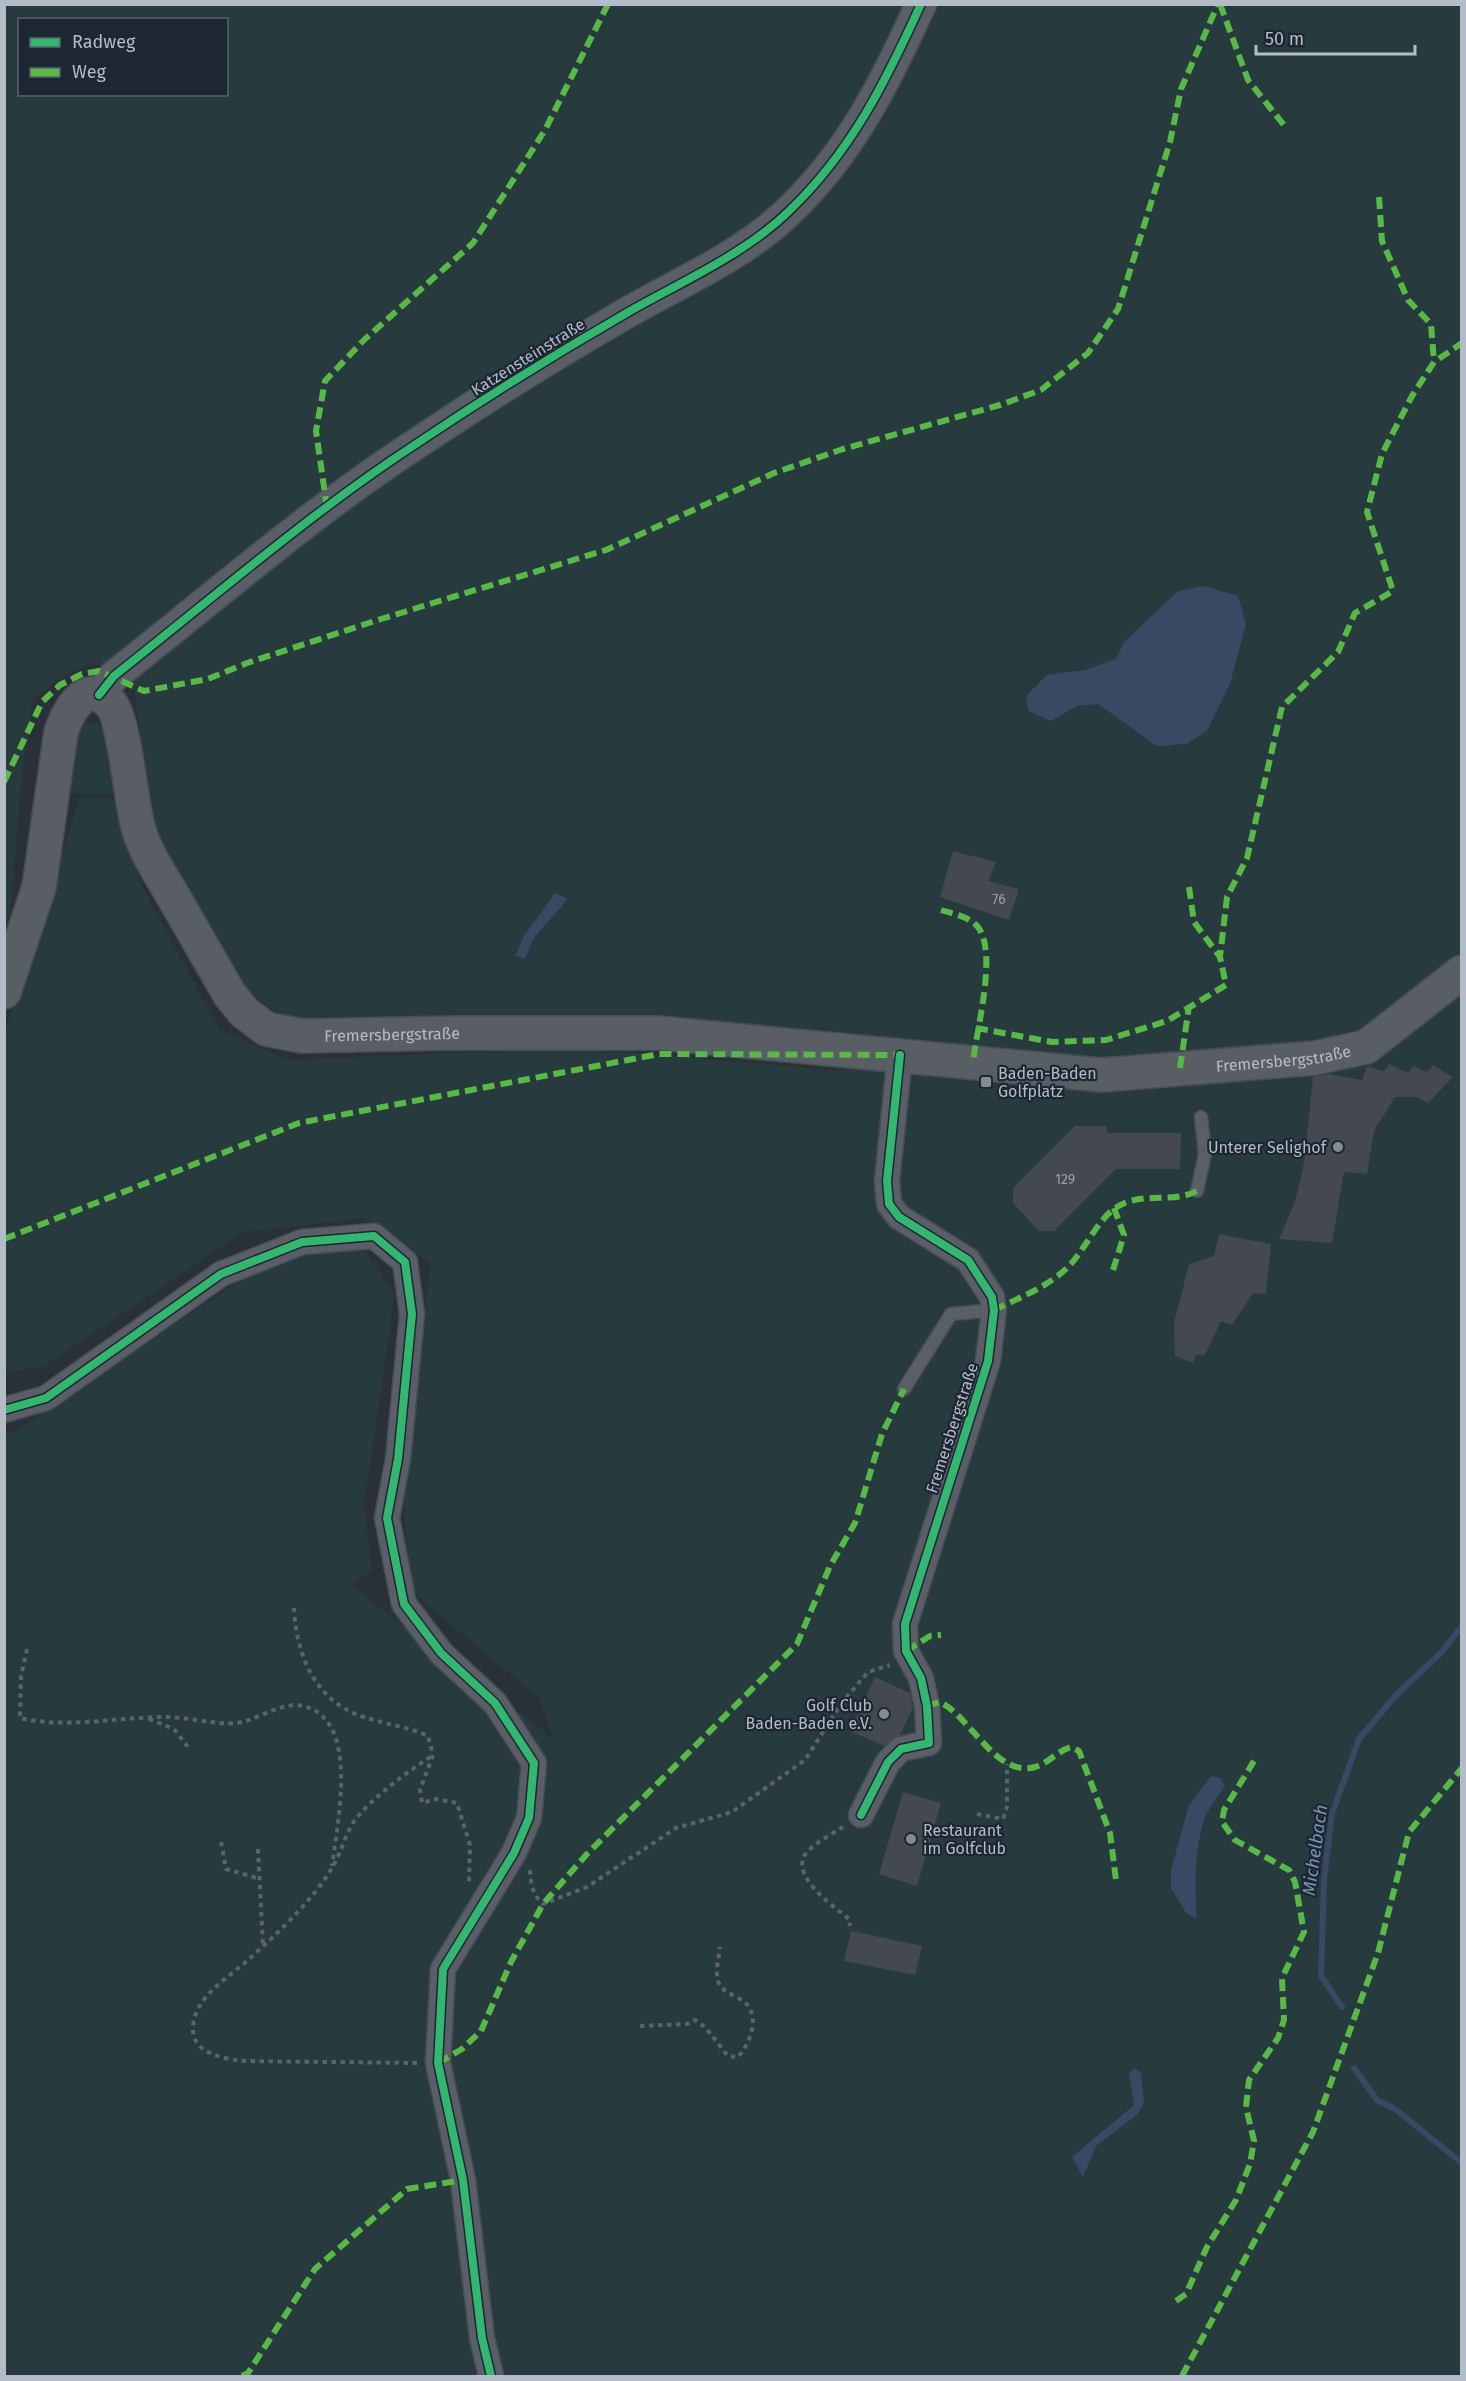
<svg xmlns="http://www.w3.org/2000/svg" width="1466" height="2381" font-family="'Fira Sans',sans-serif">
<rect width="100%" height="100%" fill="#2a3038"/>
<path fill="#273a3e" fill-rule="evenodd" d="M5 5H1461V2376H5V1433H13L244 1278 313 1250H364L395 1293 364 1506 372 1571 351 1585 555 1740 539 1698 409 1589 404 1505 430 1264 366 1218 243 1232 43 1367 5 1372V1032L80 797 114 799 142 887 219 1029 288 1060 571 1048 844 1071 858 1039 301 1022 274 1011 248 990 195 911 174 868 152 818 132 674C80 654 74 669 33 699L22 777 10 913 5 927ZM20 20H226V94H20Z
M86 723 97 724 106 729 118 795 68 793C71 772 69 737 86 723Z"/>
<path fill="#384963" d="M1204 586 1238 596 1246 624 1230 684 1207 731 1186 744 1157 746 1098 704 1077 706 1051 721 1028 711 1026 696 1047 675 1085 670 1116 659 1124 642 1178 591Z
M555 893 568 899 534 938 525 958 515 956 524 936Z
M1211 1776 1220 1778 1225 1786C1219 1796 1210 1806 1205 1817 1195 1844 1194 1890 1197 1919L1186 1913 1171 1888V1870L1189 1805Z
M1134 2068 1141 2072 1144 2103 1138 2114 1096 2146 1083 2177 1072 2157 1134 2105 1129 2074Z"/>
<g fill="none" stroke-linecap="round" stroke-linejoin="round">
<path stroke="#384963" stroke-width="6" d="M1342 2007 1321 1976 1324 1879 1332 1814 1359 1739 1397 1694 1441 1653 1462 1626
M1354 2068 1377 2100 1395 2109 1462 2163"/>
</g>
<path fill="#444950" d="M953 851 996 862 988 881 1019 889 1009 920 940 897Z
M1389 1064 1408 1073 1413 1066 1427 1072 1433 1065 1453 1077 1428 1103 1416 1097H1395L1374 1131 1367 1174 1344 1172 1332 1243 1279 1239 1295 1202 1304 1163 1313 1077 1328 1074 1362 1080 1367 1066 1384 1071Z
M1075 1126H1106L1108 1133H1181L1180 1169H1116L1054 1231H1039L1013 1203V1188Z
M1219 1234 1271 1244 1266 1294 1253 1293 1232 1325 1221 1321 1205 1355H1196L1193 1363 1175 1356 1174 1323 1189 1264 1214 1256Z
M875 1677 910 1693 913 1708 900 1735 884 1746 850 1731Z
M903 1792 941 1803 917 1886 879 1874Z
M851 1931 922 1946 915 1975 844 1961Z"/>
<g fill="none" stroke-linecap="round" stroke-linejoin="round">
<defs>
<path id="service" d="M1197 1191 1205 1154 1201 1117
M904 1389 951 1314 994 1310"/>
<path id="minor" d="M4 1410 46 1398 221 1274 302 1242 374 1236 405 1262 412 1314 398 1459 387 1518 404 1604 441 1653 495 1703 534 1763 529 1818 514 1853 443 1969 438 2063 463 2180 482 2338 491 2376
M861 1815 888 1762 901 1749 929 1743 927 1706 921 1678 906 1651 905 1624 988 1361 994 1310 992 1297 968 1260 899 1217 889 1204 887 1181 900 1055"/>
<path id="tertiary" d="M99 695 114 676C213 598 310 513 416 444 486 397 557 353 630 311 683 281 745 254 789 211 851 152 886 81 921 4"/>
<g id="secondary">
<path id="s1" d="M4 992 39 887 61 732C68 712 85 677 110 703 124 716 131 802 138 827 145 852 160 874 173 896 192 929 211 962 230 995L244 1012 266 1029 302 1036 453 1033H659L1102 1075 1315 1058 1366 1047 1462 972"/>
</g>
</defs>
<use href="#service" stroke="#484c53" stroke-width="15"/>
<use href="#minor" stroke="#484c53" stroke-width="27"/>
<use href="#tertiary" stroke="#484c53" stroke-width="33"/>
<use href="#secondary" stroke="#484c53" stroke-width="36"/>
<path stroke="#5d636a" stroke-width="4" stroke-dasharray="4.5 4.5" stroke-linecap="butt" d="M294 1608C296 1653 314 1700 361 1716 383 1724 406 1726 428 1736L433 1755 420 1790 422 1803 436 1799 457 1803 470 1845 469 1883
M27 1649 21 1676 20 1718C68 1729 116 1717 165 1717 189 1717 213 1725 237 1723 258 1720 282 1701 303 1706 361 1719 337 1824 332 1866
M149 1719 174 1729 188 1747
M977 1814 1003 1819 1007 1807V1764
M843 1827C832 1834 818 1841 808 1851 786 1873 832 1905 849 1919L850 1926
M221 1842 226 1869 260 1879
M258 1849 263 1946
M530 1870C531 1884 532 1894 543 1904L587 1887 676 1828 732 1812 805 1760 841 1704 868 1672 890 1665
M640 2026 687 2024 695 2020 705 2027 728 2056 738 2057C750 2044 762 2014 743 2001 735 1995 721 1992 718 1981 715 1971 719 1957 720 1947
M417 2063 241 2061C222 2058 192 2053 193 2028 194 1997 228 1978 249 1959 276 1935 313 1900 332 1868 342 1852 346 1829 359 1815 381 1791 406 1773 433 1755"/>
<use href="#service" stroke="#5a5e66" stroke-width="12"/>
<use href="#minor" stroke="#5a5e66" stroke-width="24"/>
<use href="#tertiary" stroke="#5a5e66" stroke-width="30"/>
<use href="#secondary" stroke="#595d64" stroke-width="33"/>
<path stroke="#58b947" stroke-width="6" stroke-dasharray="12 6" stroke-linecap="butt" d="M1220 4 1248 80 1287 129
M1379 197 1382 241 1408 300 1431 324 1434 362
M327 508 316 431 325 381 365 339 473 243 545 130 608 4
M4 782 42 702 60 685 82 674 99 671 144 691 208 679 247 663 381 619 606 550 774 473 843 449 1000 405 1041 390 1088 353 1118 309 1170 142 1181 89 1218 4
M1189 887 1194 922 1220 957
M941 910C953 914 969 916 978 927 998 953 976 1031 973 1063
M976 1028 1052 1042 1106 1040 1167 1021 1226 985 1220 957 1227 897 1247 858 1282 707 1338 652 1355 613 1393 591 1367 512 1382 454 1412 396 1434 362 1462 343
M1180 1068 1189 1006
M4 1239 299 1123 659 1054 900 1055
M1113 1270 1124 1235 1114 1208
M994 1310C1019 1298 1047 1287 1067 1268 1084 1252 1098 1218 1117 1207 1142 1191 1172 1204 1197 1191
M906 1651 930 1636 941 1635
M927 1706 940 1702C971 1717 996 1778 1035 1767 1049 1763 1057 1751 1071 1747L1079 1751 1110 1833 1116 1880
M438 2063 462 2049 481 2031 511 1962 543 1904 587 1854 797 1644 830 1566 855 1523 882 1434 904 1389
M1176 2301 1186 2294 1207 2247 1236 2200 1250 2164 1254 2141 1246 2107 1249 2080 1278 2038 1284 2020 1282 1978 1304 1932 1295 1882 1289 1870 1235 1840 1222 1822 1224 1810 1254 1761
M242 2376 248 2373 315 2269 407 2189 463 2180
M1182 2376 1313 2132 1378 1953 1409 1832 1462 1768"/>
<defs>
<path id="cycleway" d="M99 695 114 676C213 598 310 513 416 444 486 397 557 353 630 311 683 281 745 254 789 211 851 152 886 81 921 4
M4 1410 46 1398 221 1274 302 1242 374 1236 405 1262 412 1314 398 1459 387 1518 404 1604 441 1653 495 1703 534 1763 529 1818 514 1853 443 1969 438 2063 463 2180 482 2338 491 2376
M861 1815 888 1762 901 1749 929 1743 927 1706 921 1678 906 1651 905 1624 988 1361 994 1310 992 1297 968 1260 899 1217 889 1204 887 1181 900 1055"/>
</defs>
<use href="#cycleway" stroke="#1d2633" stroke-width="11"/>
<use href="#cycleway" stroke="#33b770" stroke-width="8"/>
</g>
<g fill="#848b96" stroke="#1d2633" stroke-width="2">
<rect x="980" y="1076" width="12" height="12" rx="3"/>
<circle cx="1338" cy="1147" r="6"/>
<circle cx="884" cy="1714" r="6"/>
<circle cx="911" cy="1839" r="6"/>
</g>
<g text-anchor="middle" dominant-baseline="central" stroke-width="4.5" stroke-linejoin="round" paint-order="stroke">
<g font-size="14" fill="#989fab">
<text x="999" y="899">76</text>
<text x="1065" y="1179">129</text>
</g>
<g font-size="16" fill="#b4bcc9" stroke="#1d2633">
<text transform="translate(528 357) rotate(-32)">Katzensteinstraße</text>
<text stroke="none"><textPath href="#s1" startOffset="836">Fremersbergstraße</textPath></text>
<text stroke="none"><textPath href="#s1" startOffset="1730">Fremersbergstraße</textPath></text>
<text transform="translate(952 1428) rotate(-72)">Fremersbergstraße</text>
</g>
<g font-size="16" fill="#b4bcc9" stroke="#1d2633" text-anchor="start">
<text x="998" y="1073">Baden-Baden<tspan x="998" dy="18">Golfplatz</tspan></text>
<text x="1326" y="1147" text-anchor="end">Unterer Selighof</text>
<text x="872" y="1705" text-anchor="end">Golf Club<tspan x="872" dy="18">Baden-Baden e.V.</tspan></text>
<text x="923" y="1830">Restaurant<tspan x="923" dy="18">im Golfclub</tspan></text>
</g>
<g font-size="18" font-style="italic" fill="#7c92b1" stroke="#1d2633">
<text transform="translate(1315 1850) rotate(-82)">Michelbach</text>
</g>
</g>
<rect width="1466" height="2381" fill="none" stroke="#b4bcc9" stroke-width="12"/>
<rect x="18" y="18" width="210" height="78" fill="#1d2633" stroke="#59626f" stroke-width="1.5"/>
<rect x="30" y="38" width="30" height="9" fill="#33b770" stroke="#59626f" stroke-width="1.5"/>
<text x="72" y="48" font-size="18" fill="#b4bcc9">Radweg</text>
<rect x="30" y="68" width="30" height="9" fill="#58b947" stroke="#59626f" stroke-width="1.5"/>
<text x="72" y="78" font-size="18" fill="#b4bcc9">Weg</text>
<path d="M1256 45v9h159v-9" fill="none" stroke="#b4bcc9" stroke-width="3"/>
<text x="1265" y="45" font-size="18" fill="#b4bcc9" stroke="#1d2633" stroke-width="4.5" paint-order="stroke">50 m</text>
</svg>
